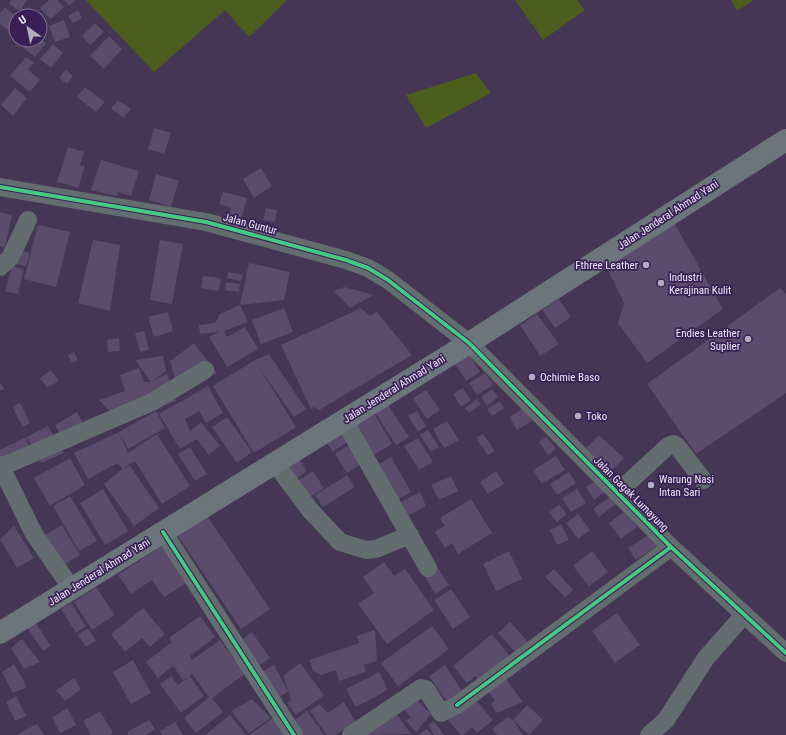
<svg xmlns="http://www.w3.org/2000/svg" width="786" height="735" font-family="'Roboto Condensed',sans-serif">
<rect width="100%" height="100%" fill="#443654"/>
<path fill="#4d5d1e" d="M86 0H287L249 37 225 10 154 72Z
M515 0H577L585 10 543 40Z
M731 0H754L737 11Z
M476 73 491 93 426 128 406 95Z"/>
<path fill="#5b4b6c" d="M11 0H27L20 11 9 4Z
M49 0H57L64 7 51 19 40 8Z
M63 0H75L70 6Z
M5 7 16 17V32L14 35 0 24V13Z
M78 10 82 18 73 23 68 16Z
M64 20 70 37 55 42 49 26Z
M95 23 104 32 90 45 82 36Z
M109 36 122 49 104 69 90 56Z
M40 38 46 43 35 57 19 44 22 40H40Z
M53 44 63 53 51 68 40 59Z
M26 57 34 63 28 70 40 80 30 92 10 76Z
M66 70 73 76 67 84 59 78Z
M85 87 105 102 96 112 77 97Z
M15 88 27 98 13 116 1 105Z
M118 100 131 109 124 118 111 109Z
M154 128 171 133 164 154 148 149Z
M68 147 84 152 80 165 85 166 78 188 57 182Z
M101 160 139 171 131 196 118 192 117 196 91 190Z
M261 168 272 186 254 198 243 179Z
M156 174 179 181 171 207 149 200Z
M223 192 247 198 241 221 228 217 231 208 219 204Z
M266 208 277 210 275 222 263 220Z
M0 212 12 215 5 248 0 246Z
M673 221 723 309 647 363 618 323 624 303 605 264Z
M38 225 70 232 56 287 24 279Z
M93 240 120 245 110 311 78 303Z
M160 240 183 244 172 304 150 300Z
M20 250 30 253 26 266 16 264Z
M249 263 290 272 284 300 240 305Z
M12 266 24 269 18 294 5 291Z
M228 272 243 275 241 281 227 278Z
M203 276 221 278 219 291 201 288Z
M226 282 240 284 239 292 225 290Z
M344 287 374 295 350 308 334 291Z
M780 288 786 294V393L696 454 647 384Z
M559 299 571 317 555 328 542 310Z
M240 305 248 322 224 331 227 337 245 327 258 349 227 367 209 337 219 332 200 334 199 325 215 323 220 314Z
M284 308 293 332 261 344 252 320Z
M361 308 370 316 377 312 412 355 319 410 314 407 311 409 281 345Z
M168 312 173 331 154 337 148 317Z
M537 314 559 344 540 356 520 325Z
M144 331 149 349 140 352 135 333Z
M119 338 120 351 108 352 107 340Z
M194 343 217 373 177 385 170 361Z
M74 352 78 360 72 363 68 355Z
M468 353 480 372 466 381 454 362Z
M269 354 306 409 294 417 258 366 296 427 254 453 213 386 255 360Z
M163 356 166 371 151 382 135 360Z
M139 368 144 382H150L167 374 176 401 119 421 99 400 125 391 120 375Z
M51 370 59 381 47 388 40 378Z
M485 373 493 385 477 395 469 383Z
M0 382 4 389 0 391Z
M208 386 223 413 206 423 199 411 185 419 190 431 201 422 220 446 209 455 197 439 180 449 159 414Z
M463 388 471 400 461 407 453 394Z
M492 389 498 397 487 406 481 397Z
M426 390 440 410 427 419 413 398Z
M477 399 481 404 469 413 465 408Z
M500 401 504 408 492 416 487 409Z
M20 403 30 423 23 427 12 407Z
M387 403 409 437 396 445 374 411Z
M371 408 392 444 369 458 348 422Z
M524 408 532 421 517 430 509 417Z
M156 411 165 428 128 449 119 432Z
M417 411 426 426 418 432 408 416Z
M77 412 90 436 68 449 55 425Z
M227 417 252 452 237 463 212 427Z
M447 421 459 440 444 448 433 429Z
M48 426 64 453 41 463 27 437Z
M339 430 347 442 333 452 325 440Z
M428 430 439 447 431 452 420 435Z
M119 432 128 453 157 434 190 486 162 504 135 461 122 469 118 463 88 479 74 453Z
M483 434 495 451 488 455 476 438Z
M599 435 624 458 610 472 585 449Z
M27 437 30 460H0V450Z
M546 437 556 449 548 455 539 442Z
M418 438 433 462 419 470 404 446Z
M349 445 361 464 347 473 335 454Z
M190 447 207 474 195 481 178 454Z
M556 456 565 470 542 484 533 470Z
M298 457 307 471 296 479 287 465Z
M391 457 411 492 393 502 374 467Z
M70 458 85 485 50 506 34 478Z
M130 466 159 508 134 526 104 484 122 469Z
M313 471 324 488 307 499 296 482Z
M496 471 504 484 488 494 480 482Z
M569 472 576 483 557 495 550 484Z
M347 475 355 487 323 507 315 495Z
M451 476 458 491 439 500 431 485Z
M598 479 606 491 594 500 586 487Z
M103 489 128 531 105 545 80 503Z
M577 489 586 503 571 512 562 498Z
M420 492 426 506 404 518 397 504Z
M70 496 97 541 79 551 53 506Z
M610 497 616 504 599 517 593 509Z
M471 499 492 533 458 554 452 543 445 548 435 532 445 526 440 518Z
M559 504 567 514 557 522 549 513Z
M625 511 637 527 621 539 609 523Z
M578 514 590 530 578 539 566 523Z
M207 516 270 609 241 629 178 536Z
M561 524 569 540 557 545 550 530Z
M62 525 80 555 60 567 42 537Z
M14 526 34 558 17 568 0 539Z
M650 534 657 546 636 560 628 548Z
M162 546 186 583 164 597 152 580 131 594 118 575Z
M509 551 522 579 496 591 483 564Z
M592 551 608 572 589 586 573 566Z
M384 562 394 576 405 569 434 610 387 644 358 604 374 593 363 577Z
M436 565 449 585 435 594 423 574Z
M554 569 573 590 565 597 545 577Z
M96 587 115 615 92 630 74 602Z
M451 589 470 617 453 629 434 600Z
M71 603 86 626 76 633 61 609Z
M143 608 165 634 150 647 142 638 125 652 111 634Z
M617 613 640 645 615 663 592 631Z
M200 616 215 637 190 656 192 660 220 640 245 674 212 698 223 712 196 733 184 718 209 697 192 674 190 676 204 696 181 713 160 684 171 676 178 685 188 678 183 680 173 666 158 678 146 662 172 642 169 638Z
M35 622 51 646 43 651 27 627Z
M510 622 529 643 517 654 498 633Z
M432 626 449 649 398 686 381 663Z
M88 628 96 641 86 647 78 635Z
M375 630 377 661 364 665 366 672 339 681 336 670 321 675 313 671 309 660 359 643 356 636Z
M252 632 270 658 257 667 239 642Z
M492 634 509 655 479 680 475 676 467 683 453 666Z
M22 639 40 662 24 669 11 648Z
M133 660 151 693 131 704 113 672Z
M300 663 324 695 296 715 287 703 291 699 289 691 275 700 263 671 274 665 288 691 283 676Z
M14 664 27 687 13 693 2 672Z
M445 665 464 694 449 705 429 676Z
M379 672 388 690 356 707 346 689Z
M74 678 81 689 65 701 56 690Z
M506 679 523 702 497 713 491 704 495 700 488 692Z
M16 696 26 716 15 721 6 702Z
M473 697 493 720 477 733 472 727 463 735H461L447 719Z
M252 699 271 718 249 733 231 711Z
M416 699 431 714 416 732 406 721 411 717 403 708Z
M344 702 356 722 335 735H327L310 711 319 704 328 713Z
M527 705 543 720 529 735 513 720Z
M67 708 76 725 60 733 52 718Z
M394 710 411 734 367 735 365 732Z
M100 711 113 733 110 735H91L83 721Z
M307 711 324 735H301L292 722Z
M230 715 246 735H205Z
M508 717 513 720 523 735H497L492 729Z
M273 718 284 735H249Z
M149 720 155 729 145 735H129L127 732Z
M434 721 444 735H434L428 725Z
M175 722 183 735H162L160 731Z
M37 724 44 735H16Z
M427 729 432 735H418Z"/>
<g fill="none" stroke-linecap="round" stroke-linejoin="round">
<path stroke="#636c6f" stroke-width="18" d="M0 187 206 222 346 260 368 268 388 280 469 343 671 547 786 653
M0 267 10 258 28 220
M344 420 428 568
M275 463 310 510 340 542 366 550 376 549 410 535
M0 465 34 534 72 589
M1 467 152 402 205 370
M617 493 668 446 673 444 677 446 703 480
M163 532 294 735
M351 735 421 688 426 689 441 713 457 705 671 547
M649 735 666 720 706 658 744 615"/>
<path stroke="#6c757c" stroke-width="22" d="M0 633 469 343 786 140"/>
<defs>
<path id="cycleway" d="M0 187 206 222 346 260 368 268 388 280 469 343 671 547 786 653
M163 532 294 735
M457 705 671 547"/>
</defs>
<use href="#cycleway" stroke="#391f56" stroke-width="6"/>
<use href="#cycleway" stroke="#46c982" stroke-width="4"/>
</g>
<g fill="#b4acc0" stroke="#391f56" stroke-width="1.5">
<circle cx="646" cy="265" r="4"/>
<circle cx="661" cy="283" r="4"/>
<circle cx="748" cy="339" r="4"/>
<circle cx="532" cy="377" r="4"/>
<circle cx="578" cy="416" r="4"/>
<circle cx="651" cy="485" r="4"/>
</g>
<g text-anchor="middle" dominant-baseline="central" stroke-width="3.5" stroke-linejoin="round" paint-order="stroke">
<g font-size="11" fill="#f1ecfa" stroke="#391f56">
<text transform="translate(668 215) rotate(-33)">Jalan Jenderal Ahmad Yani</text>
<text transform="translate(250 224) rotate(15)">Jalan Guntur</text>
<text transform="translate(394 389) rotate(-32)">Jalan Jenderal Ahmad Yani</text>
<text transform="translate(631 494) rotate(45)">Jalan Gagak Lumayung</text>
<text transform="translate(99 572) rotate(-32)">Jalan Jenderal Ahmad Yani</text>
</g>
<g font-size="11" fill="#f1ecfa" stroke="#391f56" text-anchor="start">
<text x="638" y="265" text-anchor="end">Fthree Leather</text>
<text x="669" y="277">Industri<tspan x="669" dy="13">Kerajinan Kulit</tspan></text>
<text x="740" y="333" text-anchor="end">Endies Leather<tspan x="740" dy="13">Suplier</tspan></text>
<text x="540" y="377">Ochimie Baso</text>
<text x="586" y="416">Toko</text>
<text x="659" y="479">Warung Nasi<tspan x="659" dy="13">Intan Sari</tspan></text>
</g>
</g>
<g transform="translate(28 28) rotate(327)"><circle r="19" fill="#391f56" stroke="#837198"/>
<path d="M0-3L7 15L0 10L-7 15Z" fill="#b4acc0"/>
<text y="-6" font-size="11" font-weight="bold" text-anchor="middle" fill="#f1ecfa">U</text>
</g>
</svg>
